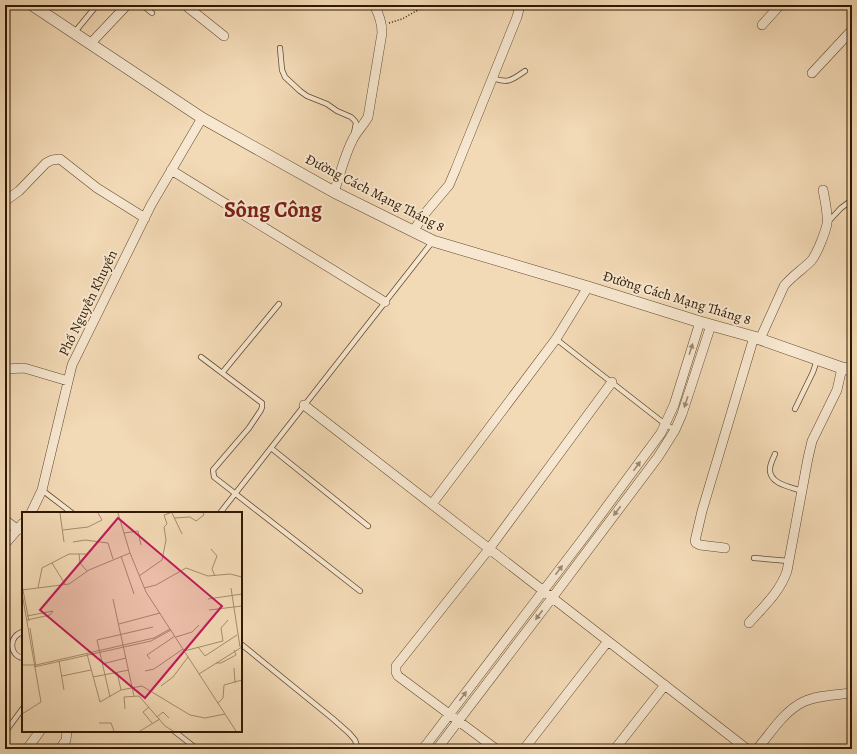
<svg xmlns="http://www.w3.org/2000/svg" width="857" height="754" font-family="Alegreya,serif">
<rect width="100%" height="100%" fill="#f3dab6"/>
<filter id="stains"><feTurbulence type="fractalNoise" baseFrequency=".005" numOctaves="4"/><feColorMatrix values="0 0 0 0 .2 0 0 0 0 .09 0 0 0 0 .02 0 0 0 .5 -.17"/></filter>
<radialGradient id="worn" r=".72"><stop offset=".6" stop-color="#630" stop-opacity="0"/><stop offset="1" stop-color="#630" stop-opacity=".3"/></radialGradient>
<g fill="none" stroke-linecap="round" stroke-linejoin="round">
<defs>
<path id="service" d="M142 5 152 13
M74 33 97 5
M280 48 282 70 285 77 300 91 307 96 327 104 337 111 351 117 355 121 356 123 354 133
M493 78C508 84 512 80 525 71
M828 222 841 208 852 200
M556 339 665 424 675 430
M201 357 262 403V407L261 410 249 428 213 470 214 477 360 591
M222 373 279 304
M795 409 813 372 817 360
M271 448 368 526
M775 454C773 459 770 464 770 469 769 484 791 487 802 491
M42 490 72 513
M220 513 433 241
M754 558 789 561
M23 632C9 635 8 655 23 658
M241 644 332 718 349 733 355 740 358 749
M6 731 23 708
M174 731 197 749"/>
<path id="minor" d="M185 5 224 36
M762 25 780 5
M90 44 127 5
M812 73 852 30
M171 170 385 302
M334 192C340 175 344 157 352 141 356 132 363 126 368 117L382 33C382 22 379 14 374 5
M5 201 19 191 46 163 52 160 60 159 97 188 145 218
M413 231 427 211 449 185 455 171 517 17 520 5
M760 339 784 286C792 276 802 270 811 261 817 254 825 233 827 224 828 213 825 200 823 190
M5 369 24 368 31 370 68 381
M304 405 747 749
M432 504 556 339 588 287
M31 513 42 490 72 365 151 205 202 118
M5 520 18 530
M5 544 23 523
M725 548 700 545 696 543 695 541 702 511 754 337
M749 623C763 607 780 592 787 571L808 458 812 441 837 390 842 368
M27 749 40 731
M60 749 66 740 67 731
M423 749 585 536 661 433 674 405 700 322
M437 749 552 598 658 457 675 430 682 414 711 325
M496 749 398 676 396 672V666L489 549 612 382
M524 749 608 641
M615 749 665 685
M757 749C771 733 783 712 803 702 818 695 836 695 852 693"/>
<path id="tertiary" d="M32 5 202 118 334 192 433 241 588 287 700 322 754 337 842 368 852 370"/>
</defs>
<use href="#service" stroke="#60492e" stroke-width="6"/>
<use href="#minor" stroke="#60492e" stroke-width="10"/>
<use href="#tertiary" stroke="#60492e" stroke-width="12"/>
<path stroke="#2f1900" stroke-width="1.5" stroke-dasharray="1 2" stroke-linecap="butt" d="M389 23 402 19 427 5"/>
<use href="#service" stroke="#f7e7d0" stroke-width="4.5"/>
<use href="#minor" stroke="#f7e7d0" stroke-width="9"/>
<use href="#tertiary" stroke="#f7e7d0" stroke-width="11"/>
</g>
<defs><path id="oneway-solid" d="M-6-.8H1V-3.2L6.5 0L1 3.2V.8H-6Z"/></defs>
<g fill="#9d8a72">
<use href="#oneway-solid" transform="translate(691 349) rotate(-72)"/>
<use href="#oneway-solid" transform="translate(686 402) rotate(108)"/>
<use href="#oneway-solid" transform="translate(637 466) rotate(-54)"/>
<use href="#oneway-solid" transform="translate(617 511) rotate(127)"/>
<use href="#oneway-solid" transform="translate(559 570) rotate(-53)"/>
<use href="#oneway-solid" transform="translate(539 615) rotate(127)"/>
<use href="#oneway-solid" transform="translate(463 696) rotate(-53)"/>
</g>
<g text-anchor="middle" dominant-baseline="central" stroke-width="4" stroke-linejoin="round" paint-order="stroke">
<g font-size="14" fill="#2f1900" stroke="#f7e7d0">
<text transform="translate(375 193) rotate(27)">Đường Cách Mạng Tháng 8</text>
<text transform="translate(677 298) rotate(17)">Đường Cách Mạng Tháng 8</text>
<text transform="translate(88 303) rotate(-64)">Phố Nguyễn Khuyến</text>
</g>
<g font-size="22" font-weight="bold" fill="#7a1f14" stroke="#f7e7d0">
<text x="273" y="210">Sông Công</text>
</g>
</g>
<g transform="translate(22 512)">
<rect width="220" height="220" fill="#f3dab6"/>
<path fill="none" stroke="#a58d6d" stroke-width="1" d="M38 1 42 30M96 1 108 41 124 80 214 219M150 1 160 22M152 6 168 5 174 9 182 3 181 1M41 18 66 15 80 8 76 1M102 21 116 19 119 33M51 30 63 28 86 31 91 47M189 37 195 44 190 57 193 64M57 42 58 51 65 59M99 44 112 82M30 51 43 72M117 64 140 48 144 28 142 15 145 12 142 3 148 1M0 73 7 109M16 76 20 56 47 42H66M122 76 134 73 164 56 186 64 208 62 220 65M209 76 218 135M0 78 47 72 67 58 108 41M0 81 19 190 0 202M91 87 112 184M186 87 220 82M187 98 220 94M5 104 31 99M5 108 28 103 31 99M97 112 138 101M8 116 14 155M154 125 170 120 177 113M176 135 183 144 215 123M162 139 201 129 199 116 206 108M65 142 78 190 99 178 120 174 168 203 183 206 203 202M128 147 125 143 153 124M37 149 42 178M194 151H199L214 143 212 138M80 152 104 146M0 153H14L132 126 148 117M12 155 129 129 149 118M212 156 213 171M123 159 132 157 161 137M95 160 99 178M177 162 220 135M40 164 69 158M71 165 107 158M139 174 151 165 166 145M88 185 75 128 131 115M196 191 201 186 202 173 220 168M127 195 121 200 130 211M103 197 102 185 117 184 143 214 151 219M135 205 141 200 147 206M77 211H89L92 219M118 219 138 207"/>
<path fill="#c2185b" fill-opacity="0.15" stroke="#c2185b" stroke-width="2" d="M96 6 200 94 123 186 18 98Z"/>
<rect width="220" height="220" fill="none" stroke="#2f1900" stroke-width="2"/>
</g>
<rect width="857" height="754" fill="none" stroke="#f3dab6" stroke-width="20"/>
<rect x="6" y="6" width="845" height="742" fill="none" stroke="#2f1900" stroke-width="2"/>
<rect x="10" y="10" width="837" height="734" fill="none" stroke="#2f1900"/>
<rect width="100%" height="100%" filter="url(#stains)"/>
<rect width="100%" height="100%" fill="url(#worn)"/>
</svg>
